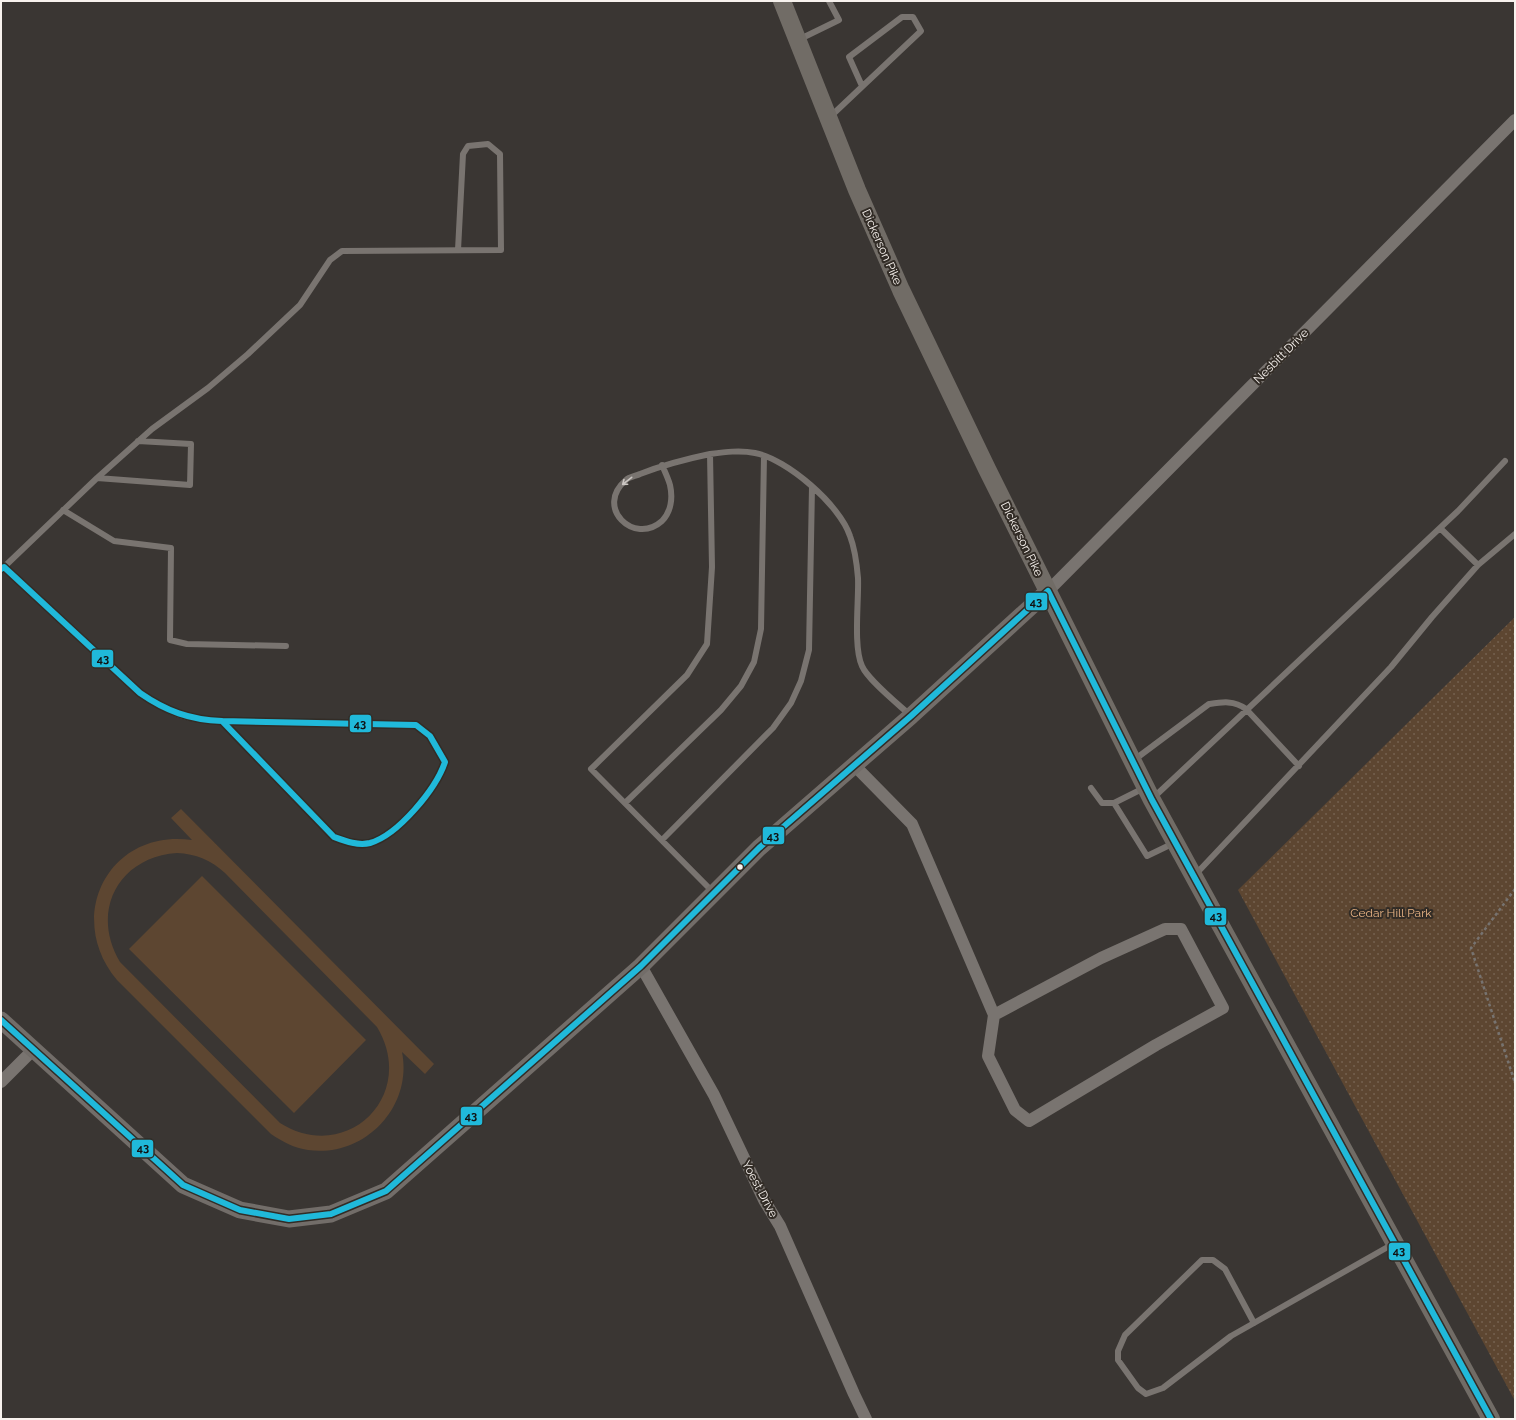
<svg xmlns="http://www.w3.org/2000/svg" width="1516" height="1420" font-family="Raleway,sans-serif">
<defs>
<pattern id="park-dots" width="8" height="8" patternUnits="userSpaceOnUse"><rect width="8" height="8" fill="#5d4631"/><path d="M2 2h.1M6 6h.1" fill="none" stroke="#75614f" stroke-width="1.8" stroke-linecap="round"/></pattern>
</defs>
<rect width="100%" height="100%" fill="#3a3633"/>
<path fill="#5d4631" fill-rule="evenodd" d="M181 809 434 1064 425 1074 402 1052C413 1107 364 1158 308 1150 294 1148 283 1142 271 1134L117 980C64 917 109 828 192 840L171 818ZM177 853C196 854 211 860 225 873L377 1027C418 1095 347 1165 280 1123L120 962C90 912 118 857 177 853Z
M202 876 366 1040 294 1113 129 949Z"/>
<path fill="url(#park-dots)" d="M1515 617V1401L1238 890Z"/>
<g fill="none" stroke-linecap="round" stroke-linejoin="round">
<path stroke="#777370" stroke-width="2.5" stroke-dasharray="3 3" stroke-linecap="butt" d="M1515 889 1471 948 1515 1083"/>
<path stroke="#797470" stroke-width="6" d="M800 39 839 20 829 1
M831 116 921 31 913 17H902L849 57 862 86
M662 465C665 472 668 478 670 485 673 498 671 512 662 521 634 546 594 507 626 480 629 477 636 476 640 474 663 465 686 459 710 454
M97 478 190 485 191 444 138 441
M63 510 114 541 171 548 170 640 187 644 286 646
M1478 565 1515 534
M4 567 97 478 152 429 208 388 248 354 300 305 330 260 342 251 501 250 500 154 488 144 468 146 463 154 458 250
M1 569 4 567 140 693C168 713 187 721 222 721L416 725 430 736 445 762C443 767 442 774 438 779 427 796 390 839 370 843 358 846 346 841 334 837L222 721
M1134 760 1209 704C1222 702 1234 700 1246 709L1299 766
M1091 788 1102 803H1114L1144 788
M1153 798 1458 511 1505 461
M625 803 721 710 741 686 754 662 761 629 764 456
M1114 803 1147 856 1174 843
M662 840 773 728 791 703 801 681 809 650 812 487
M1195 875 1391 667 1432 617 1478 565 1440 528
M713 892 591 769 687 675 707 644 712 567 710 454C725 452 740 450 755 453 787 459 840 505 850 536 855 549 857 566 858 578 859 600 853 647 862 666 868 680 898 704 910 715
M1254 1323 1225 1269 1213 1260H1202L1125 1335 1118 1351V1360L1138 1388 1146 1394 1163 1388 1231 1336 1254 1323 1393 1244"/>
<path stroke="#797470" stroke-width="12" d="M1048 591 1515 120
M854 765 912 824 994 1015 988 1056 1015 1110 1029 1121 1156 1045 1223 1008 1181 929H1165L1101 958 994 1015
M641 966 714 1095 764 1200 780 1226 854 1394 866 1419
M1 1082 33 1050"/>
<path stroke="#726d69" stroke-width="17" d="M1 1020 183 1185 240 1210 289 1219 331 1214 386 1191 641 966 759 848 911 716 1048 591"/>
<path stroke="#716c66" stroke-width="18" d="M782 1 857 190 901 290 987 469 1152 800 1491 1419"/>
<defs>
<path id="bus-1" d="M1 569 4 567 140 693C166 711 190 720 222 721
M222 721 416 725 430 736 445 762C436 789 398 835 370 843 358 846 345 841 334 837Z
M1 1020 183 1185 240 1210 289 1219 331 1214 386 1191 641 966 759 848 911 716 1048 591 1152 800 1491 1419"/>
</defs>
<use href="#bus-1" stroke="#322c26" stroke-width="9"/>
<use href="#bus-1" stroke="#20b9da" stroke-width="6"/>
</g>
<defs><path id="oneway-shaft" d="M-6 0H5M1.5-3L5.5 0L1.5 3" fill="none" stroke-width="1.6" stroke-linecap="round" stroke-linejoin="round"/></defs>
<use stroke="#cbc6c2" href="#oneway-shaft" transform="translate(627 481) rotate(142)"/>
<circle fill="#f7f2ee" stroke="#322c26" stroke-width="1.5" cx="740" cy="867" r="3.5"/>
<g text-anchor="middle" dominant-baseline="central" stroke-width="4" stroke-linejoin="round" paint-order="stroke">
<g font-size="12" fill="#f7f2ee" stroke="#322c26">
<text transform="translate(882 247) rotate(66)">Dickerson Pike</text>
<text transform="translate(1281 356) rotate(-45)">Nesbitt Drive</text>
<text transform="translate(1022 539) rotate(64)">Dickerson Pike</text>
<text transform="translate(760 1189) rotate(62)">Yoest Drive</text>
</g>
<g font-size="12" fill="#e8b384" stroke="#322c26">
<text x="1391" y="913">Cedar Hill Park</text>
</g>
</g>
<g stroke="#322c26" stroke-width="1.5">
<rect x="1025" y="592" width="23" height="19" rx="4" fill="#20b9da"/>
<rect x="91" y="649" width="23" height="19" rx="4" fill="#20b9da"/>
<rect x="349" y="714" width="23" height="19" rx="4" fill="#20b9da"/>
<rect x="762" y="826" width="23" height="19" rx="4" fill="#20b9da"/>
<rect x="1204" y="907" width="23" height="19" rx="4" fill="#20b9da"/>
<rect x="460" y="1106" width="23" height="20" rx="4" fill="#20b9da"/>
<rect x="131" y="1139" width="23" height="19" rx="4" fill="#20b9da"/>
<rect x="1388" y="1242" width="23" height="19" rx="4" fill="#20b9da"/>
</g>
<g font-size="11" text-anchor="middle" font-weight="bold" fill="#111">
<text x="1036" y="606">43</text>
<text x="103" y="663">43</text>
<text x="360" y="728">43</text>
<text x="773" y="840">43</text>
<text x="1216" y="920">43</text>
<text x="471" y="1120">43</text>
<text x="143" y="1152">43</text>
<text x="1399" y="1255">43</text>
</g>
<rect width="1516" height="1420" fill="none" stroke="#f7f2ee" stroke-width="4"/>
</svg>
